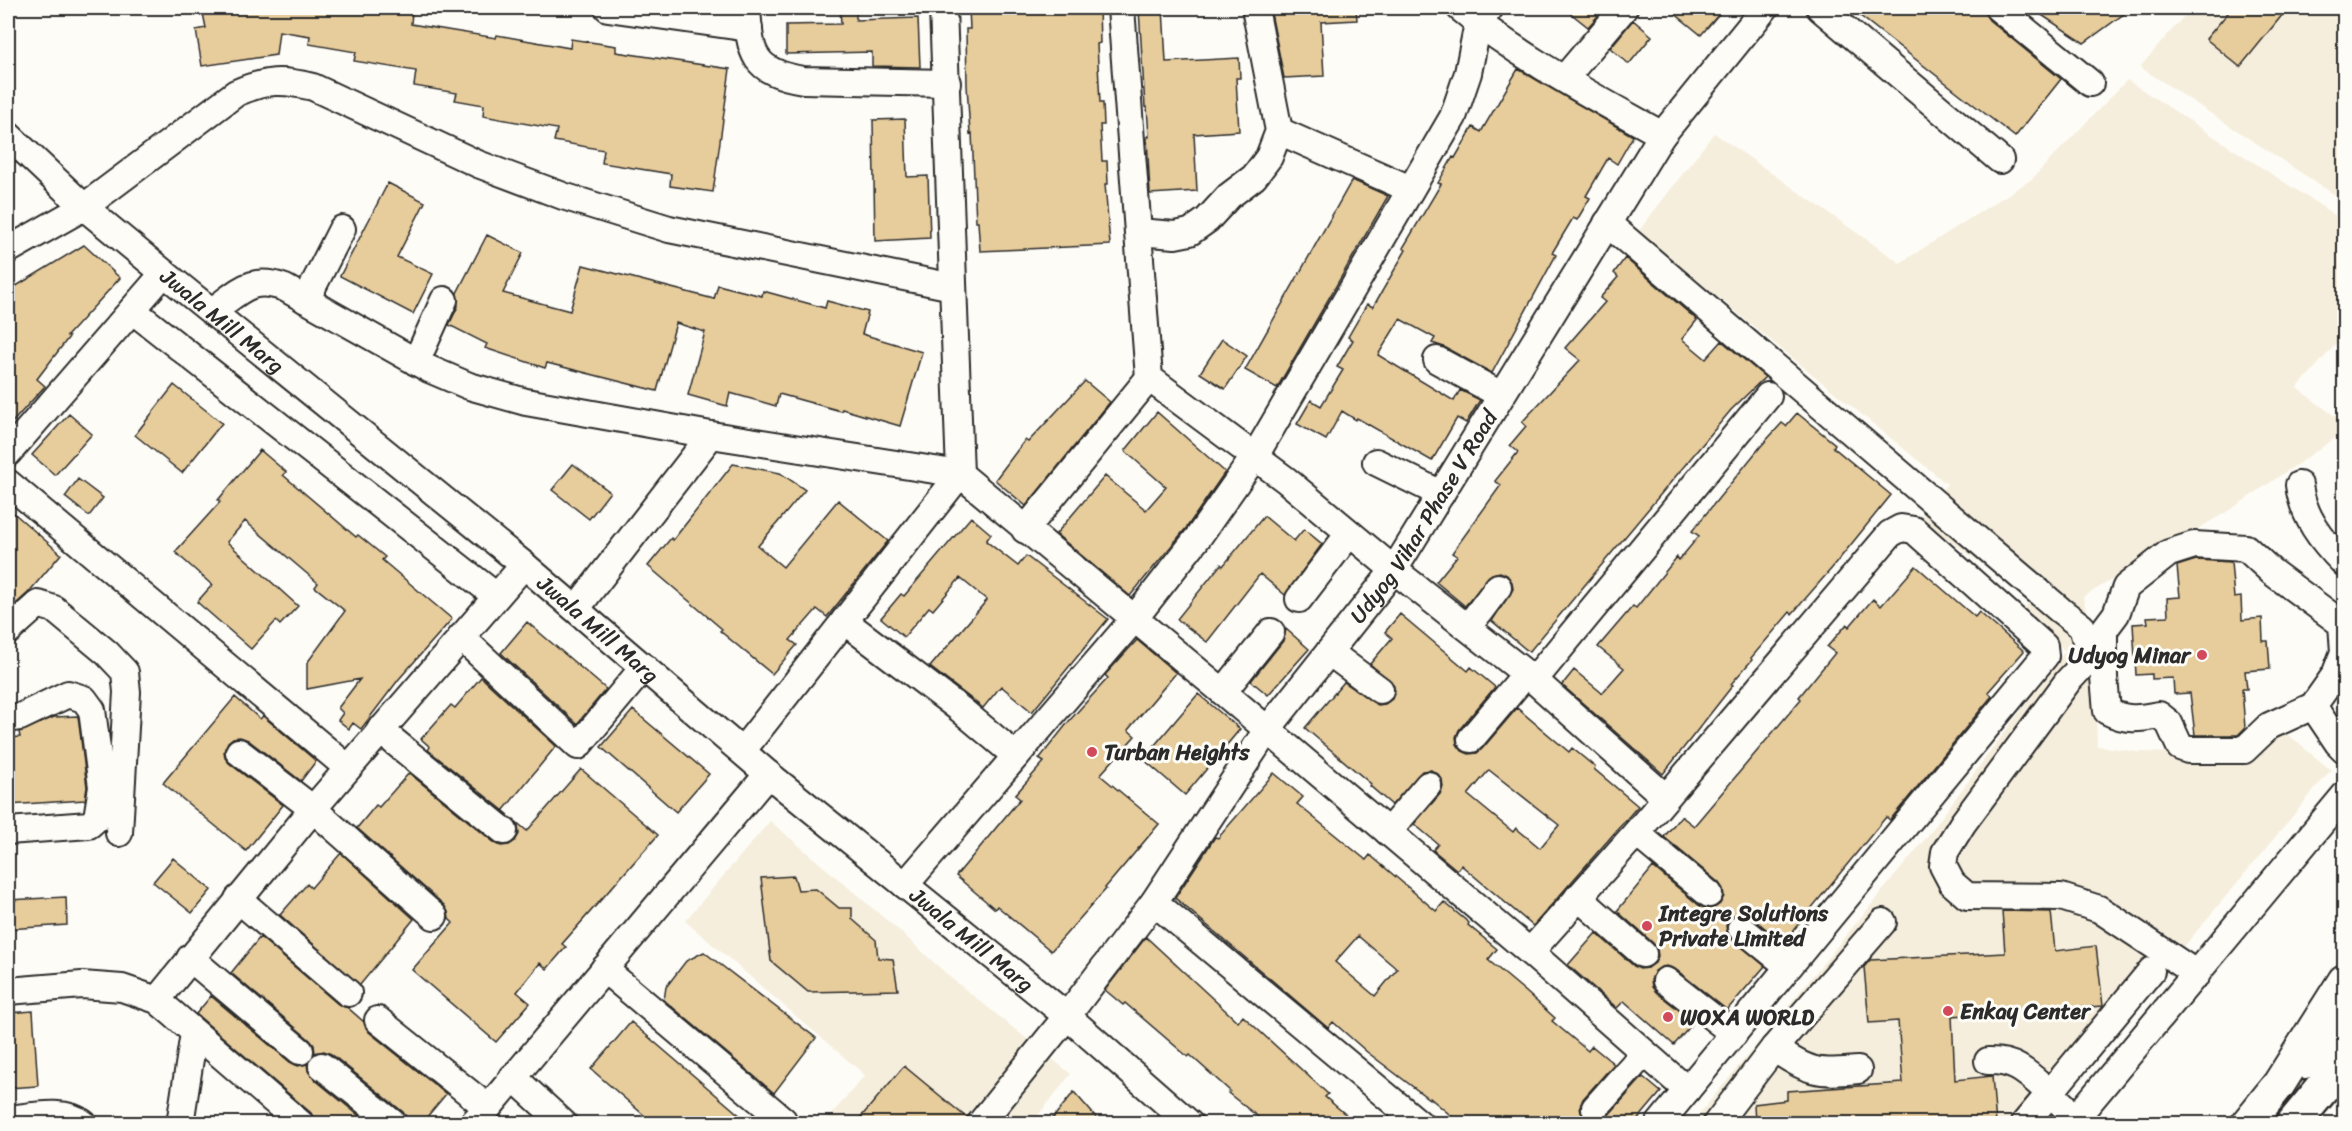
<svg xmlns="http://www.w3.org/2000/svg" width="2352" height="1131" font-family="Sriracha,sans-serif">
<rect width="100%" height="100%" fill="#fdfcf7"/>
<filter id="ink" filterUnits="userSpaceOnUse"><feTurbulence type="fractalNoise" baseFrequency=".0167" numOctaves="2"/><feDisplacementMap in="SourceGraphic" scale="12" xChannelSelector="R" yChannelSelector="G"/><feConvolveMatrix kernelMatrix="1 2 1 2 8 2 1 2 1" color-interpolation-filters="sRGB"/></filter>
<g filter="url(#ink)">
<path fill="#f6eedc" d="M2191 8H2344V201L2140 67Z
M2127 80 2344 221V335L2297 388 2344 423V432L2233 508 2083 597 2094 644 2097 746 2138 752 2246 754 2278 727 2331 770 2037 1123H1692L1926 838 2065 651 2023 611 2031 599 1920 519 1947 484 1638 232 1714 133 1900 263 2032 179Z
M770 821 903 934 951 978 1071 1074 1032 1123H824L865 1075 685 921Z"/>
<path fill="#e7cc9c" stroke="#2b2b2b" stroke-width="1.5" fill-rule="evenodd" d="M232 8H379L412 12 411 24 496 38 497 35 570 48 571 39 616 46V52L730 69 713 192 670 186 671 174 602 163 604 150 554 141 557 129 483 116 484 105 455 100 457 93 414 86 416 71 354 61 356 52 309 44 310 36 279 31 276 55 202 66 196 30 206 28 203 13Z
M840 8H856V20L918 18 920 67 872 66V52L786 54V25L841 24Z
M969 8H1099L1100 43 1097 44 1100 103H1103L1104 125H1100L1102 161H1107L1108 184H1105L1110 245 980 251 978 222H976L972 133 970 134 967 85 966 29H970Z
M1163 8 1166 62 1239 58 1240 78H1236L1239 131 1194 134 1197 191 1150 194 1147 137H1149L1147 107H1145L1139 9Z
M1270 8H1356L1357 20 1321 22 1324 76 1284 78Z
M1564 8H1605L1588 27Z
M1668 8H1724L1701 35Z
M1850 8H1983L1989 20 2061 79 2015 137Z
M2031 8H2132L2084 43Z
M2232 8H2288L2240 67 2206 39Z
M1633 20 1652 36 1629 64 1610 48Z
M1518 69 1633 136 1617 164 1608 158 1586 196 1590 198 1577 220 1573 218 1552 253 1556 255 1492 373 1444 347 1432 343 1435 338 1400 319 1378 355 1454 401 1460 390 1480 400 1466 423 1457 418 1432 461 1357 418 1356 420 1342 411 1326 440 1297 424 1311 400 1321 406 1343 370 1337 367 1353 340 1348 337 1367 304 1373 307 1406 250 1403 248 1441 184 1438 183 1453 157 1455 158 1473 127 1481 132Z
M905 119 907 177 928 176 930 238 875 241 873 120Z
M1352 180 1388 196 1277 388 1245 370Z
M388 183 425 202 397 257 433 274 413 314 340 276Z
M487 235 523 253 503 293 570 311 583 265 714 299 718 285 762 296 763 291 825 308 827 301 868 312 862 334 922 352 900 426 842 409 841 411 779 394 776 406 730 393 727 406 688 395 705 332 676 323 657 391 547 363 545 368 485 348 487 344 449 325 458 306 457 293Z
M84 245 120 278 67 336 69 337 37 379 45 386 8 427V291Z
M1625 258 1697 320 1682 339 1706 359 1722 341 1765 377 1731 410 1529 652 1492 621 1513 589 1512 582 1507 575 1500 572 1492 574 1465 606 1436 582 1457 556 1452 553 1501 485 1495 481 1518 452 1510 445 1526 426 1522 422 1580 360 1565 348 1605 302 1600 298 1618 277 1614 273Z
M1222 339 1247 356 1225 389 1200 373Z
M1085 381 1110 402 1026 506 995 480 1025 440 1028 442Z
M174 385 222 423 182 473 135 435Z
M1157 412 1225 472 1187 527 1130 596 1056 534 1105 476 1146 510 1166 487 1125 451Z
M1797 413 1835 444 1833 447 1891 495 1832 568 1792 614 1790 612 1751 658 1752 660 1731 684 1733 685 1663 774 1562 685 1574 670 1602 693 1624 668 1598 647 1633 606 1636 608 1677 557 1679 560 1699 536 1692 531 1761 446 1782 423 1786 426Z
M69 414 92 434 55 475 32 455Z
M260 450 286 472 283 475 356 537 358 535 385 557 382 560 452 619 399 679 361 729 353 723 349 729 338 720 343 713 338 708 360 679 307 689V663L345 611 315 587 318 583 245 521 227 542 298 606 280 625 276 621 251 649 197 602 212 585 175 552 220 502 218 500Z
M573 464 610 492 589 519 552 490Z
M733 464 780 473 805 490 758 546 783 567 838 500 888 541 827 617 817 609 790 640 797 645 772 674 720 631 722 629 648 566 671 538 673 540Z
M78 479 103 498 89 516 65 497Z
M8 508 61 554 28 593 8 611Z
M1264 516 1294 541 1304 529 1322 544 1285 595 1260 574 1207 642 1177 619 1221 564 1223 566Z
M971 517 991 534 986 541 1018 566 1026 556 1108 619 1032 712 1001 686 983 708 930 667 987 600 960 578 933 610 929 607 904 637 881 618 901 594 904 596Z
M2196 560 2231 562 2234 598 2241 597 2242 620 2262 618 2263 641H2268L2270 669 2245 671 2247 689H2242L2245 728 2238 735H2195L2190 693 2174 694 2173 678 2152 679V674L2136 675 2133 624 2148 623 2147 617 2168 616 2167 598 2180 597 2177 566Z
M1916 566 1975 617 1979 612 2024 651 1988 692 1992 696 1900 808 1890 820 1886 817 1783 943 1750 916 1744 913 1736 914 1730 918 1726 925 1727 934 1765 966 1727 1010 1675 969 1667 966 1661 967 1655 971 1651 980 1652 987 1656 992 1694 1022 1674 1045 1624 1001 1617 1008 1568 965 1596 933 1634 966 1640 969 1647 968 1655 963 1658 956 1657 949 1653 943 1617 911 1653 867 1700 906 1707 909 1714 908 1720 904 1724 896 1723 889 1719 883 1664 837 1681 816 1694 826 1801 699 1799 697 1835 653 1827 647 1847 624 1849 627 1873 599 1881 606Z
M1400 614 1468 671 1471 667 1495 687 1459 730 1456 737 1457 744 1462 751 1469 754 1477 753 1482 749 1517 708 1569 752 1572 748 1595 767 1594 769 1638 806 1533 926 1461 865 1457 870 1433 850 1438 844 1414 824 1440 794 1443 787 1442 779 1438 774 1431 770 1422 771 1392 805 1370 786 1371 784 1305 728 1344 682 1378 705 1385 704 1392 699 1395 691 1393 684 1370 664 1392 638 1385 632ZM1489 770 1559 825 1540 848 1516 828 1513 832 1468 795Z
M527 622 606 689 577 724 501 653Z
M1286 629 1309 649 1268 695 1251 681 1283 641Z
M1137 640 1176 673 1128 730 1135 736 1100 775 1159 824 1105 888 1106 889 1051 951 997 906 995 909 956 876 1020 799 1015 795 1044 762 1039 759 1070 720 1108 678 1105 675Z
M481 677 556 746 503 811 509 815 428 750 430 747 421 739 451 705 455 708Z
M1198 694 1240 729 1185 795 1143 759Z
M235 697 260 719 263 716 316 761 301 781 248 740 240 737 233 738 228 742 224 751 225 758 229 763 283 805 246 851 163 783Z
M633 710 709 774 676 812 601 747Z
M78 716 87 787 85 800 8 805V738L20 737 19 732 54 717Z
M581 769 658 835 562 944 566 947 547 969 540 963 517 992 530 1003 496 1042 412 970 453 923 449 919 448 912 444 905 357 828 376 805 379 807 409 773 495 843 501 846 509 845 515 841 519 834 518 826 514 820 527 831Z
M1274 773 1303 797 1297 804 1366 860 1370 855 1436 911 1444 902 1469 923 1468 925 1497 949 1488 960 1525 991 1555 1018 1552 1021 1588 1051 1592 1046 1614 1064 1583 1099 1580 1106 1581 1112 1586 1120 1593 1123 1600 1122 1606 1118 1643 1077 1661 1092 1634 1124H1461L1430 1098 1429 1099 1367 1052 1333 1022 1328 1028 1175 898 1215 837 1218 838ZM1358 936 1397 969 1375 996 1335 962Z
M341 853 414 919 360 985 280 915 307 884 311 888Z
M173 858 211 890 192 913 153 882Z
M794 876 798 890 816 889 839 908H852V919L876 940 878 958 893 959 898 990 808 992 771 961 761 878Z
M66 897 67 925 8 929V900Z
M2002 911 2051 912 2055 951 2096 946 2103 1006 1952 1016 1955 1080 1992 1076 1996 1124H1755L1754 1104 1787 1100V1091L1903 1083 1898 1021 1869 1023 1864 967 1870 960 2005 953Z
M260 937 338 1004 348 1008 364 1022 369 1032 446 1094 421 1124H409L403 1112 331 1054 324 1051 315 1053 314 1045 310 1040 231 973Z
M1146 937 1238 1022 1243 1016 1328 1094 1325 1097 1357 1124H1267L1228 1093 1230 1091 1190 1055 1188 1057 1125 1003 1123 1005 1105 990Z
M704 952 816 1038 774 1093 664 1000 666 987 686 961Z
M211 996 290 1062 298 1066 307 1064 308 1071 313 1078 369 1124H316L311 1113 196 1014Z
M33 1011 38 1086 8 1088V1013Z
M631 1022 750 1124H654L591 1069Z
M904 1066 967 1118 965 1124H855Z
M1074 1092 1102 1124H1048Z"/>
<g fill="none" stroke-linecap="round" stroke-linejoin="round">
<defs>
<g id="minor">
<path d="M608 8 749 28"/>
<path d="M747 8C750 54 753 72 803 80L947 83"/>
<path d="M1121 8 1149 378 1286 480 1394 570 1534 680 1665 797"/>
<path d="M1460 8C1520 58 1593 96 1662 135"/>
<path d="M1820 8 2000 160"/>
<path d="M1998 8 2090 83"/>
<path d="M1564 79 1624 8"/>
<path d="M1279 131 1410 189"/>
<path id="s1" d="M8 135 84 207 164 273 524 565 768 774 1067 1016 1190 1124"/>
<path d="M1607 223 2060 610 2082 627 2088 648 2083 665 2068 681 1963 823 1945 852 1943 866 1952 883 1967 896 2061 897 2099 909 2197 974"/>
<path d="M1138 232 1175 235 1190 232 1207 220 1229 196 1254 177 1269 157 1279 131 1255 8"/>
<path d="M8 250 84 207 236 93C267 80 281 79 313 87L478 164 563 196 669 229 953 287"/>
<path d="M306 300 342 229"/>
<path d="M132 310 496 596"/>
<path d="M212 311C240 292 250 275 285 288L429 369 469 386 526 402 711 435 960 474 1223 692 1530 952 1687 1090"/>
<path d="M1437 360 1501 395"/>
<path d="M416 362 444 300"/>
<path d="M8 453 164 273"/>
<path d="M1376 462 1441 494"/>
<path d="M8 483 348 768"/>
<path d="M2299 485C2303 517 2322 541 2344 563"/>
<path d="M1025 530 1149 378"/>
<path d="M1299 599 1349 534"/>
<path d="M576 609 711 435"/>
<path d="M844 621 960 709 1016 756"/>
<path d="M1468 627 1498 587"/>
<path d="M8 631 38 604 54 609 107 653 125 672 127 692 119 833"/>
<path d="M461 637 578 746 644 667"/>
<path d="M1329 652 1380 690"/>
<path d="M1534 680 1768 396"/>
<path d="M1223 692 1271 632"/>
<path d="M2313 706 2269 726 2244 750H2188L2180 747 2169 723 2159 715C2139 719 2126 721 2107 711L2104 677V630L2116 614 2126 587 2169 553 2194 545 2246 548 2272 572 2342 624 2344 652 2335 675 2313 706 2338 743 2344 749"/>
<path d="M8 719 20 717 68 694 84 699 92 710 102 787 97 818 89 825 8 831"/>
<path d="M380 730 504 831"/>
<path d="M1471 739 1526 674"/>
<path d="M742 751 960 474 943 8"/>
<path d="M239 752 313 809 434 916"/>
<path d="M1388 832 1428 785"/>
<path d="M1636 833 1709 894"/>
<path d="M905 885 1134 619 1199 536 1255 456 1453 117 1468 73 1478 23 1490 8"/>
<path d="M1578 897 1643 954"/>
<path d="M238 899 348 993"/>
<path d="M1154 902 1420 1124"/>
<path d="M1741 928 1788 966"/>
<path d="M1530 952 1636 833 1890 534 1901 528 1914 530 2044 646 2045 656 1659 1124"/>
<path d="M190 958 300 1051"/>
<path d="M604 969 783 1120"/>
<path d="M1666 981 1734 1034"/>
<path d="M8 991 82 985 122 988 157 1000 301 1124"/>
<path d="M157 1000 313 809 524 565"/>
<path d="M378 1020 488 1108"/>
<path d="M1774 1048C1807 1072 1818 1074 1858 1070"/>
<path d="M1988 1061C2017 1060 2029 1075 2050 1093L2151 971"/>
<path d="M322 1066 394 1124"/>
<path d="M513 1077 564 1124"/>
<path d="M1595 1108 1644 1053"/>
<path d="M8 1119C30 1117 65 1108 84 1124"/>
<path d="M180 1124 194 1033"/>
<path d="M472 1124 488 1108 768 774"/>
<path id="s2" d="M980 1124 1067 1016 1154 902 1267 730 1394 570 1662 135 1765 8"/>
<path d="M1716 1124 1774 1048 1883 922"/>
<path d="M2024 1124 2050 1093 2063 1105"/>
<path d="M2071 1124 2344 796"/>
</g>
<path id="major" d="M2305 1062 2335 1036 2344 1024
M2247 1124 2279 1084 2344 981"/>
<path id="highway" d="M2293 1124 2344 1062"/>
</defs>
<use href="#minor" stroke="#2b2b2b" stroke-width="30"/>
<use href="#major" stroke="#2b2b2b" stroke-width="36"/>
<use href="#highway" stroke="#2b2b2b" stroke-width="38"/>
<use href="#minor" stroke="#fdfcf7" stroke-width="26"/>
<use href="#major" stroke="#fdfcf7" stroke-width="32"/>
<use href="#highway" stroke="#fdfcf7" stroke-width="33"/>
</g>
</g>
<g fill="#d1495b" stroke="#fdfcf7" stroke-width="2">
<circle cx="2202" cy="655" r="6"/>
<circle cx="1092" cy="752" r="6"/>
<circle cx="1647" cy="926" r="6"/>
<circle cx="1948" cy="1011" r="6"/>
<circle cx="1668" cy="1017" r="6"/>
</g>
<g text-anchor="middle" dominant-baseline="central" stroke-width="6" stroke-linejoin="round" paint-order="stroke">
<g font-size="22" fill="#2b2b2b" stroke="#fdfcf7">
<text stroke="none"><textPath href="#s1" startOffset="284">Jwala Mill Marg</textPath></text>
<text stroke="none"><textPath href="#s2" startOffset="753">Udyog Vihar Phase V Road</textPath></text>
<text stroke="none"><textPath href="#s1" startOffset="770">Jwala Mill Marg</textPath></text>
<text stroke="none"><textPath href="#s1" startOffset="1256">Jwala Mill Marg</textPath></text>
</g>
<g font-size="22" font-weight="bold" fill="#2b2b2b" stroke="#fdfcf7" text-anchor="start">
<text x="2190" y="655" text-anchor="end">Udyog Minar</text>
<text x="1104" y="752">Turban Heights</text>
<text x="1659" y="913">Integre Solutions<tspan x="1659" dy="25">Private Limited</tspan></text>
<text x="1960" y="1011">Enkay Center</text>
<text x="1680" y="1017">WOXA WORLD</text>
</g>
</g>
<rect width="2352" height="1131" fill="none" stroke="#fdfcf7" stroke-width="30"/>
<rect x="15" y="15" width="2322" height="1101" fill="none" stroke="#2b2b2b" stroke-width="2" filter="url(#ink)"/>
</svg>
